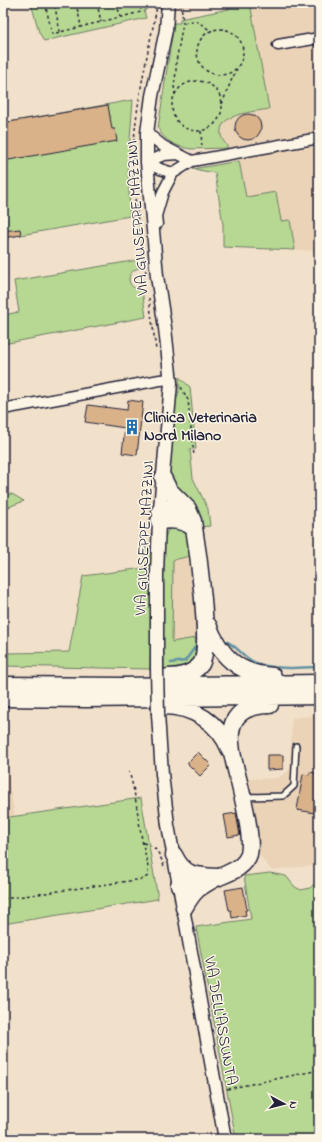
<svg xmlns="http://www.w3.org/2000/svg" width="322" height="1142" font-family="'Indie Flower',sans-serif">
<rect width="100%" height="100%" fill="#f2e1ca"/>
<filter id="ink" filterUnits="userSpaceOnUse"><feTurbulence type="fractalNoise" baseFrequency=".025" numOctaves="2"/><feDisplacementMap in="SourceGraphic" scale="8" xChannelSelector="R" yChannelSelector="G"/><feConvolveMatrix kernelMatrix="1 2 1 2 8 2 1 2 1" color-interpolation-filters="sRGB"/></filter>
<g filter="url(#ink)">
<path fill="#ead3b7" d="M250 3H319V251L295 250 290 220 281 222 246 197 239 161 228 148 220 135 221 125 227 119 232 116 269 109Z
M190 556 198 629 195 638 172 643 173 560Z
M319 711V865L271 870 260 856 249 779 278 778 290 770 292 718 310 716Z
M3 752 15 816 3 818Z"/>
<path fill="#b7d892" stroke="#6c7d66" d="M31 3H147L146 10 144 11 146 18 44 41 39 32Z
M228 3H250L269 109C254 112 218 113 221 134 221 139 226 144 228 148L191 149C178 147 163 141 158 128L174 23H180V19L229 9Z
M133 100 128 165 130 216 3 238V123Z
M239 161 246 197 276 192 281 221 290 220 295 250 223 247V225L215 173 193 169Z
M138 260 139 268C124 272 127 290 142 290L146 317 3 344V315L19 312 14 281Z
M179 377 190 387 196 449H190L193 478 208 509 210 526 199 527 169 478V468L173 412 179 391Z
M8 413V422L3 440V414Z
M12 494 24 501 3 509V495Z
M172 527 186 531 188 536 190 556 173 560 172 642 195 638 201 639 193 666 164 675 163 602 164 540 168 530Z
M145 548H152L150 669 3 666V634L6 653 69 652 83 576 144 568Z
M141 798 158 899 3 924V818Z
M270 873 286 876 295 887 301 890 310 888 317 881 319 883V1139H236L196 927 251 919 244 876Z"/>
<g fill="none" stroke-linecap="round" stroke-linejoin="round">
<path stroke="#6393a4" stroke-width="2.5" d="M222 640C235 643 240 654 252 661 268 670 300 668 319 667
M171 663 185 661 198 643"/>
</g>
<path fill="#d9b28a" stroke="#22223b" d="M108 105 112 129H115L117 141 3 161V123Z
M235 127a13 13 0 1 1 26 0a13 13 0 1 1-26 0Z
M20 229 21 235 3 238V231Z
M128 400 143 402 137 455 122 453 125 428 85 422 88 405 127 410Z
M198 752 211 765 200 776 187 763Z
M267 755H283V769L267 770Z
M310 772 319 774V791L315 813 297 810 303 774 309 775Z
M236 813 240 835 228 837 224 815Z
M243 887 247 910H245L246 915 232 918 231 910H229L225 890Z"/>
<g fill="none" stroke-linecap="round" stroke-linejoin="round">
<defs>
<path id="service" d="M245 797 283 796 294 786 296 746"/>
<path id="minor" d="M278 45 319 38
M147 133 163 146 192 161
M147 162 164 155 178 154
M147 162 160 169 173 173
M157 224 156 216 163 192 173 173 192 161 319 138
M3 409 160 380 171 379"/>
<path id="tertiary" d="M157 669V574L159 521 171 383 165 328 157 276 147 162V133L152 96 166 30 168 3
M158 714 162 774 168 825 225 1139"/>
<path id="trunk" d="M163 478 169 490 188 509 193 521C197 545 212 647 201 664 193 674 180 677 168 677
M160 511 174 506 188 509
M159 521C173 519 183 520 194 528
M208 625C220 656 238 674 273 676
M3 685 122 686 319 683
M3 698 86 699 319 696
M164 706C193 706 219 723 230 750
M174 855C184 876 195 876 218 877
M191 874H186L182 877 179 885 187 889H198
M184 908C188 901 192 894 198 889 204 885 212 879 219 877 231 872 245 867 249 854 253 838 243 798 239 782 230 746 217 706 270 705"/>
</defs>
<use href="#service" stroke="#22223b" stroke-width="8"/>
<use href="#minor" stroke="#22223b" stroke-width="13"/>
<use href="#tertiary" stroke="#22223b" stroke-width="15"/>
<use href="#trunk" stroke="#22223b" stroke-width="19"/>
<path stroke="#22223b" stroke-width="1.5" stroke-dasharray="3 3" stroke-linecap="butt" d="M45 3 52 34 141 12 140 3
M76 3 81 26
M97 3 101 22
M117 3 120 17
M184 23C199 17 199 25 212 31
M197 52a23 23 0 1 1 46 0a23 23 0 1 1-46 0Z
M60 32 55 7 72 3
M172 106a25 25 0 1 1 50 0a25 25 0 1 1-50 0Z
M175 95 174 85 176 73V62L183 23 181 3
M222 104 231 81 237 69
M201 131 202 149
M146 273C140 238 134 202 133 166 133 117 146 61 156 12L157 3
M149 298 156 350
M181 387 188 400 194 456
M143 843C158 846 160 856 165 869
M3 899 143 879 148 876C149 866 146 858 144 849 138 823 137 797 129 772
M227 1089 319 1070"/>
<use href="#service" stroke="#fcf5e5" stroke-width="5"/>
<use href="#minor" stroke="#fcf5e5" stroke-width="10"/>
<use href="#tertiary" stroke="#fcf5e5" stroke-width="12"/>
<use href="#trunk" stroke="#fcf5e5" stroke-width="16"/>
<defs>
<path id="tertiary-bridge" d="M157 669 158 714"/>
</defs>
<use href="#tertiary-bridge" stroke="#22223b" stroke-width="15" stroke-linecap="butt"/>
<use href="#tertiary-bridge" stroke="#fcf5e5" stroke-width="12"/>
</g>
</g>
<defs>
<symbol id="building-bare" viewBox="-9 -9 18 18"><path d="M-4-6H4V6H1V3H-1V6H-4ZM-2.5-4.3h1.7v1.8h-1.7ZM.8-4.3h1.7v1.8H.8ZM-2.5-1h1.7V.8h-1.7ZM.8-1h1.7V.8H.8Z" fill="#1f6fb2" stroke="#fcf5e5" stroke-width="2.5" paint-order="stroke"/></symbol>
</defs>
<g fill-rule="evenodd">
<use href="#building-bare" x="121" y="416" width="22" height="22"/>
</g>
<g text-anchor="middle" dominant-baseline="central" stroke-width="3" stroke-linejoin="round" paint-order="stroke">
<g font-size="16" fill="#22223b" stroke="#fcf5e5">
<text transform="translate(138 218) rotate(-94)">VIA GIUSEPPE MAZZINI</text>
<text transform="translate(145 538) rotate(-87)">VIA GIUSEPPE MAZZINI</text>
<text transform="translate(220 1021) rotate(80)">VIA DELL'ASSUNTA</text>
</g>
<g font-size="16" font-weight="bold" fill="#22223b" stroke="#fcf5e5" text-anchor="start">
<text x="144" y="418">Clinica Veterinaria<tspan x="144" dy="18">Nord Milano</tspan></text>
</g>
</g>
<rect width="322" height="1142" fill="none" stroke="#fcf5e5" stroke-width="16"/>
<rect x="8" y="8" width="306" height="1126" fill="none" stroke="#22223b" stroke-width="1.5" filter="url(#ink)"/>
<g transform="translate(284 1104) rotate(97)" stroke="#fcf5e5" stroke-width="3" paint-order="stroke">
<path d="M0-3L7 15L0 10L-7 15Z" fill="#22223b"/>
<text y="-6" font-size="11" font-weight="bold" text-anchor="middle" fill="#22223b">N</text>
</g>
</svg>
